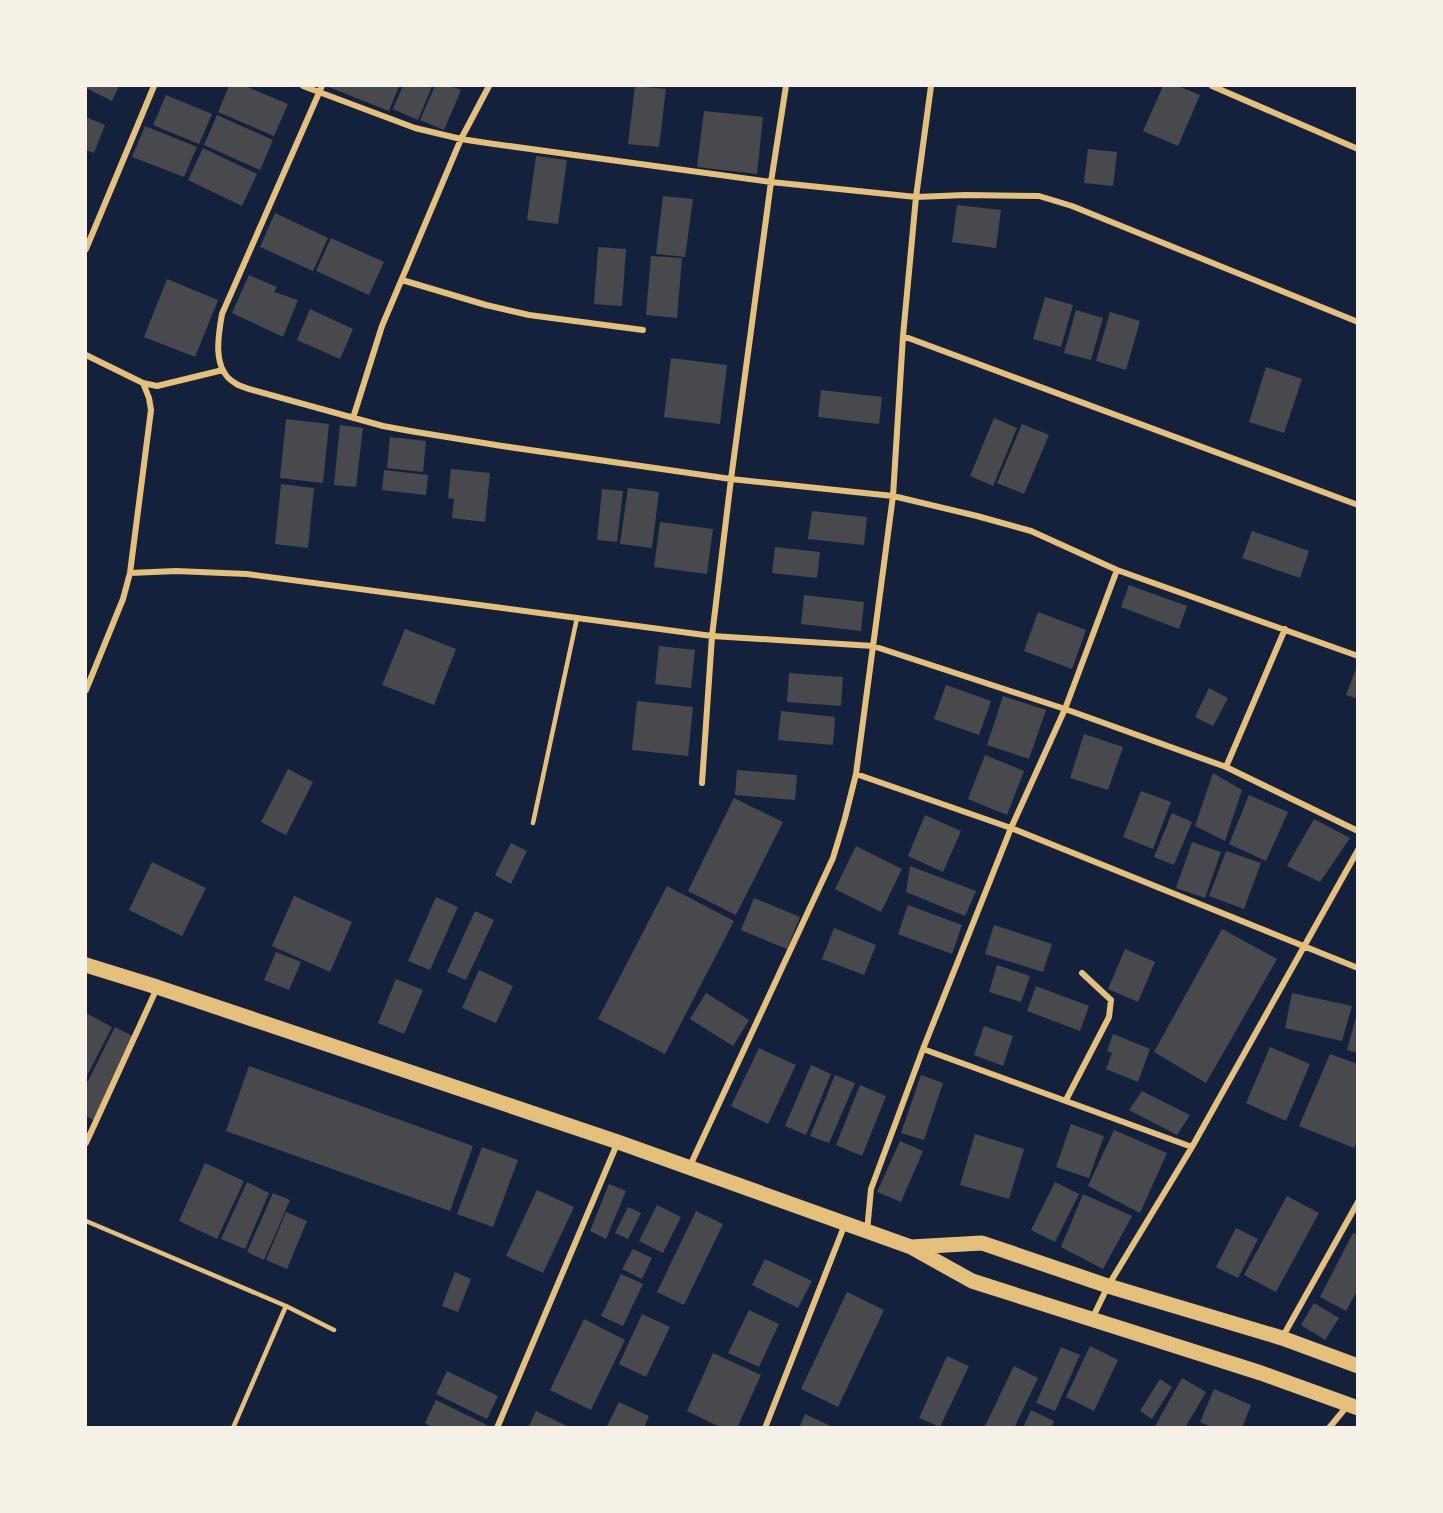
<svg xmlns="http://www.w3.org/2000/svg" width="1443" height="1513" font-family="'Alegreya Sans',sans-serif">
<rect width="100%" height="100%" fill="#14213d"/>
<path fill="#48494c" d="M86 86H119L112 101 86 88Z
M229 86H245L288 104 274 136 218 112Z
M326 86H399L389 111Z
M403 86H432L418 120 393 109Z
M435 86H450L461 90 444 130 420 120Z
M635 86 666 89 659 147 628 144Z
M1163 86H1178L1200 95 1178 146 1143 131Z
M166 95 212 114 199 144 153 125Z
M704 111 763 117 757 174 697 167Z
M217 115 273 140 260 170 204 145Z
M86 117 105 125 94 153 86 150Z
M145 126 197 147 184 177 132 157Z
M203 148 257 174 242 206 188 180Z
M1088 149 1117 152 1113 186 1084 183Z
M536 156 567 160 558 224 527 220Z
M663 196 693 199 685 257 656 254Z
M957 205 1001 210 996 248 952 242Z
M275 213 328 238 313 271 260 247Z
M331 238 384 262 369 295 316 271Z
M598 247 626 249 622 306 594 304Z
M651 256 682 258 677 318 646 315Z
M249 275 277 287 274 292 298 300 283 337 232 313Z
M167 279 218 300 195 357 144 337Z
M1045 297 1073 305 1061 347 1033 339Z
M310 309 353 329 340 359 297 340Z
M1076 310 1103 318 1091 360 1064 353Z
M1110 312 1140 321 1126 370 1096 361Z
M671 358 727 365 720 424 664 417Z
M1266 367 1302 379 1284 433 1249 422Z
M821 390 882 397 879 424 818 417Z
M994 418 1017 428 993 486 970 476Z
M286 419 329 424 323 483 280 478Z
M1022 424 1049 435 1024 494 997 483Z
M340 425 363 428 356 487 334 485Z
M390 437 426 441 423 472 387 468Z
M451 469 490 473 485 522 452 518 454 499 448 498Z
M384 470 428 475 426 495 382 490Z
M281 484 314 488 308 548 275 544Z
M628 488 659 492 652 548 620 544Z
M602 489 623 491 617 542 597 540Z
M812 511 867 517 864 545 808 539Z
M660 522 713 529 707 574 654 567Z
M1252 531 1309 551 1300 578 1242 558Z
M775 547 820 552 817 578 772 573Z
M1129 585 1187 606 1179 629 1121 607Z
M804 595 864 602 861 631 801 624Z
M1038 612 1086 630 1072 669 1024 651Z
M405 629 456 649 434 705 382 685Z
M659 646 695 650 691 688 655 684Z
M1357 666H1358V699L1346 695Z
M789 673 843 677 841 706 787 702Z
M946 685 991 701 979 735 934 719Z
M1209 688 1228 698 1213 726 1195 717Z
M1003 696 1046 710 1029 759 987 745Z
M637 701 693 707 688 756 632 750Z
M781 711 835 717 833 745 778 740Z
M1084 734 1123 747 1108 790 1070 778Z
M985 755 1024 771 1007 815 968 799Z
M288 769 313 782 286 835 261 822Z
M737 770 797 775 795 800 735 795Z
M1213 773 1242 790 1225 841 1195 826Z
M1141 791 1171 802 1153 849 1123 837Z
M1249 795 1288 812 1266 861 1229 844Z
M734 798 783 822 736 915 688 891Z
M1172 813 1192 822 1174 865 1154 857Z
M925 815 961 831 943 872 908 856Z
M1314 819 1350 838 1320 882 1287 866Z
M1192 842 1221 852 1205 898 1176 888Z
M511 843 527 851 511 884 495 875Z
M856 846 902 869 881 912 835 889Z
M1226 851 1261 863 1244 909 1209 896Z
M152 862 206 888 182 936 129 910Z
M910 866 976 891 965 916 906 892Z
M667 886 734 921 665 1054 598 1019Z
M294 896 352 922 330 972 272 946Z
M436 897 458 907 430 970 408 961Z
M754 898 800 917 787 949 741 930Z
M908 905 962 925 952 954 898 934Z
M475 911 494 920 466 980 447 972Z
M994 925 1052 944 1043 972 985 954Z
M834 928 876 945 864 975 822 959Z
M1222 929 1277 959 1206 1083 1154 1052Z
M1125 949 1155 962 1138 1002 1108 989Z
M276 952 301 962 289 990 264 980Z
M997 965 1030 976 1021 1002 989 992Z
M479 970 513 986 496 1023 462 1008Z
M396 979 423 990 404 1034 378 1023Z
M1036 986 1089 1006 1080 1031 1027 1011Z
M706 993 749 1020 733 1046 690 1019Z
M1292 993 1352 1006 1342 1041 1285 1028Z
M86 1013 112 1027 86 1078Z
M1357 1013H1358V1053L1347 1050Z
M984 1026 1013 1036 1003 1066 974 1055Z
M115 1027 136 1038 93 1120 86 1116V1085Z
M1113 1034 1150 1049 1138 1082 1106 1069 1112 1053 1107 1051Z
M1270 1047 1310 1064 1286 1121 1246 1103Z
M759 1048 796 1065 768 1124 731 1106Z
M1330 1054 1358 1064V1140L1354 1148 1299 1126Z
M811 1065 831 1074 806 1135 785 1126Z
M249 1066 473 1146 450 1211 226 1131Z
M835 1075 855 1083 829 1143 810 1136Z
M921 1075 943 1083 924 1140 901 1133Z
M860 1085 886 1096 862 1156 836 1145Z
M1142 1091 1190 1115 1177 1135 1129 1110Z
M1071 1124 1104 1136 1089 1178 1056 1167Z
M1114 1130 1167 1153 1140 1213 1088 1186Z
M975 1134 1024 1149 1009 1199 960 1185Z
M900 1141 923 1151 901 1202 877 1192Z
M482 1147 518 1160 493 1227 457 1214Z
M205 1163 244 1181 217 1239 179 1221Z
M247 1182 269 1193 245 1249 221 1239Z
M1055 1182 1079 1194 1055 1242 1031 1230Z
M609 1184 626 1191 606 1239 590 1231Z
M537 1190 574 1207 543 1273 506 1256Z
M273 1193 290 1200 264 1260 247 1252Z
M1083 1194 1132 1216 1103 1269 1061 1247Z
M1287 1196 1319 1213 1276 1292 1244 1275Z
M657 1205 681 1217 663 1253 639 1241Z
M628 1207 641 1213 628 1239 615 1233Z
M696 1211 723 1224 684 1305 657 1292Z
M286 1212 307 1221 287 1269 266 1260Z
M1236 1228 1258 1239 1238 1278 1216 1267Z
M1353 1233 1358 1235V1289L1346 1311 1320 1297Z
M633 1249 652 1258 642 1279 622 1269Z
M765 1259 812 1281 798 1308 752 1285Z
M455 1272 471 1279 458 1312 442 1306Z
M621 1274 643 1284 623 1326 601 1316Z
M847 1292 884 1310 838 1407 801 1389Z
M1314 1303 1339 1318 1325 1340 1301 1325Z
M749 1310 779 1324 759 1367 728 1353Z
M642 1314 670 1327 646 1377 619 1364Z
M584 1319 625 1340 591 1410 550 1390Z
M1090 1346 1118 1360 1094 1411 1066 1397Z
M1061 1347 1080 1355 1055 1411 1036 1403Z
M713 1353 761 1375 737 1428H722L687 1411Z
M947 1356 969 1366 940 1427 919 1418Z
M1014 1366 1038 1378 1014 1428H984Z
M447 1371 498 1396 487 1419 436 1394Z
M1182 1378 1206 1392 1185 1428H1157L1155 1426Z
M1160 1379 1172 1387 1152 1419 1140 1411Z
M1214 1389 1251 1405 1242 1428H1213L1200 1422Z
M436 1400 487 1425 485 1428H434L425 1423Z
M619 1402 649 1416 644 1428H606Z
M1031 1410 1054 1421 1051 1428H1023Z
M536 1411 571 1428H528Z
M805 1414 835 1428H799Z"/>
<g fill="none" stroke-linecap="round" stroke-linejoin="round">
<path stroke="#e5c07b" stroke-width="4.5" d="M533 823 577 618
M86 1221 286 1306 334 1330
M233 1428 286 1306"/>
<path stroke="#e5c07b" stroke-width="6" d="M303 86 415 128 461 139 487 143 771 182 916 197 965 195 1039 196 1072 206 1358 322
M322 86 222 314C218 336 212 370 235 383 239 386 244 387 249 389L383 426 410 431 502 446 731 479 893 496 977 516 1031 531 1117 570 1358 656
M931 86 916 197 903 336 893 496 856 774 1011 828 1358 968
M1212 86 1358 149
M86 249 154 86
M402 280 486 305 529 315 643 330
M903 336 1358 505
M86 355 143 383 149 398 151 410 130 573 123 599 86 690
M143 383 157 386 223 370
M353 418 382 326 461 139 489 86
M1117 570 1065 709 1011 828 923 1049 1192 1147
M130 573 176 571 247 574 712 636 873 646 1065 709 1226 767 1358 831
M1226 767 1285 629
M702 783 712 636 731 479 771 182 786 86
M1066 1100 1109 1017 1111 1000 1082 973
M86 1143 157 988
M689 1168 833 858 845 818 856 774
M867 1231 871 1189 923 1049
M1092 1319 1108 1286 1192 1147 1358 850
M1282 1338 1358 1202
M497 1428 617 1144
M765 1428 845 1224
M1329 1428 1348 1405"/>
<path stroke="#e5c07b" stroke-width="15" d="M86 965 157 987 618 1142 911 1247 972 1281 1261 1373 1358 1408
M911 1247 982 1243 1108 1286 1282 1338 1358 1366"/>
</g>
<rect width="1443" height="1513" fill="none" stroke="#f6f1e7" stroke-width="174"/>
</svg>
